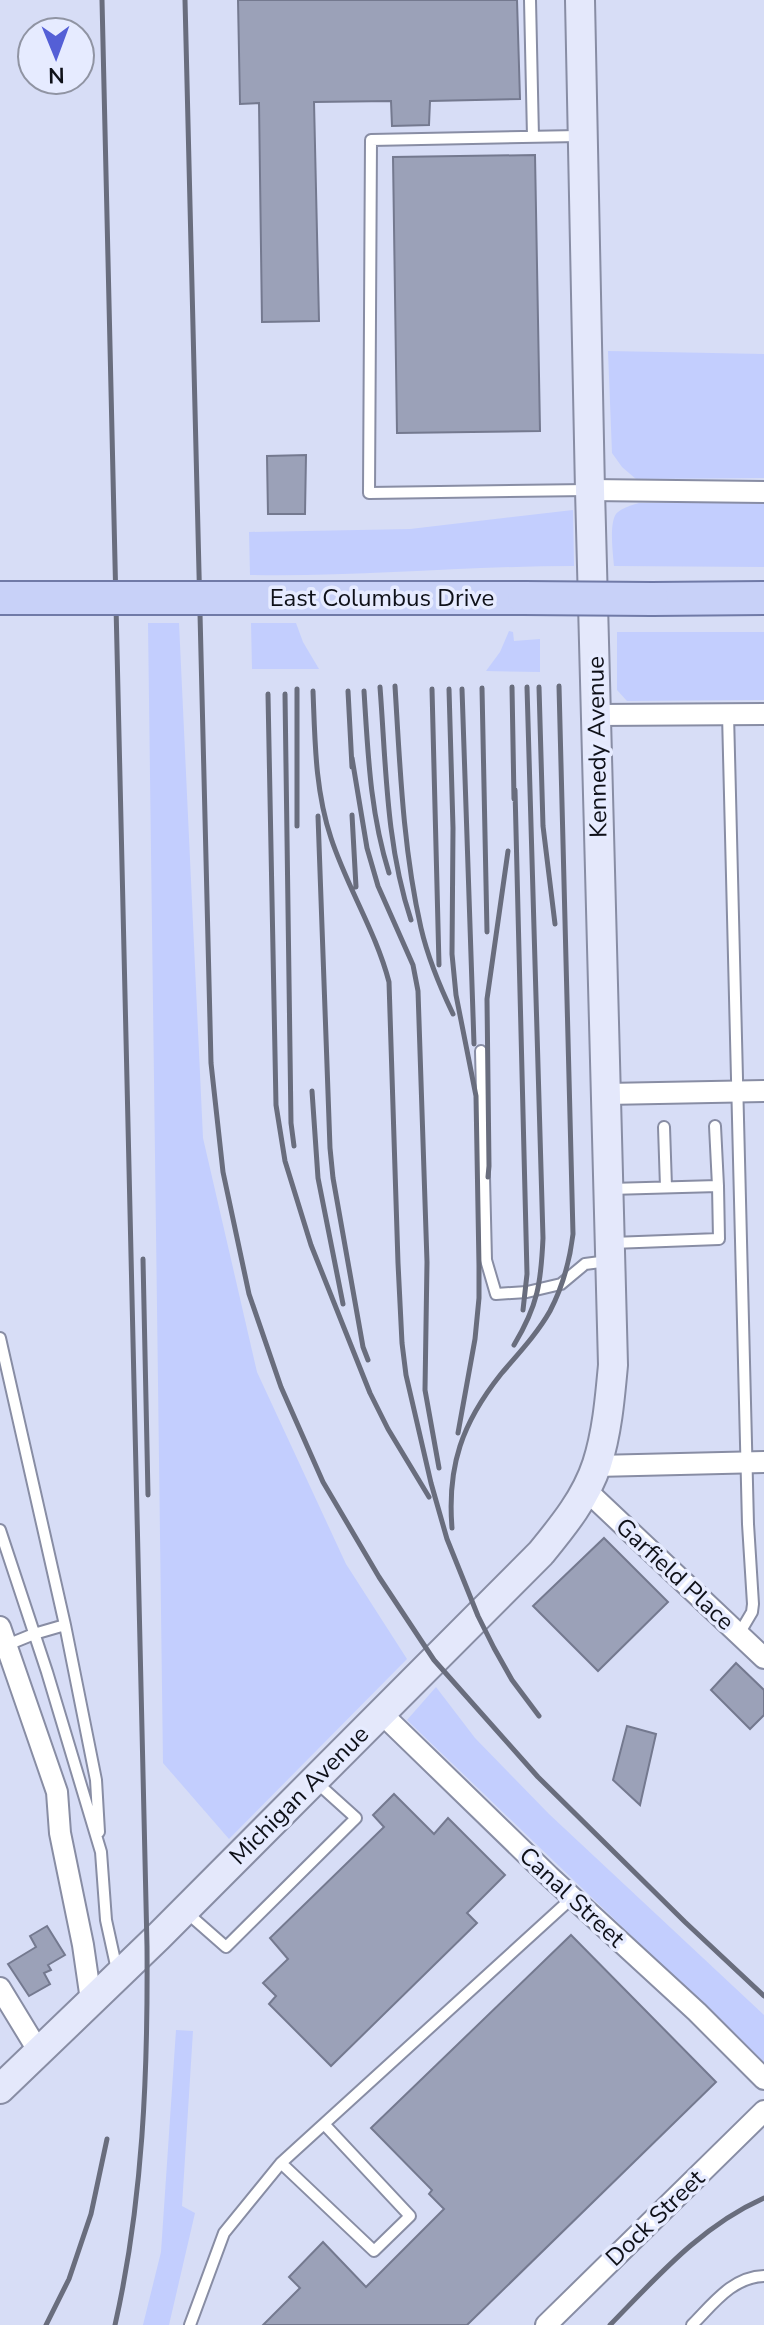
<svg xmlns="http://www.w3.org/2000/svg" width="764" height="2325" font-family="'Nunito Sans',sans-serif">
<rect width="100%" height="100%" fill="#d7ddf6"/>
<path fill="#c3cefe" d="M608 351 764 354V478L636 479 622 467 612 453Z
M764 502V567L614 566C613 554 609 524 616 514 621 508 632 505 639 503Z
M573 510 574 566C466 566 358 577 250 575L249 532 410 529Z
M148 623H179L203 1138 257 1372 346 1564 407 1659 229 1839 163 1763Z
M251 623H296L303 642 319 669H252Z
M509 631 513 632 514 641 540 639V672L486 671 500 652Z
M617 632H764V700L627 701 617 690Z
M436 1687 475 1738 549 1814 764 2015V2063L407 1720Z
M176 2030 193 2031 182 2206 195 2213 169 2325H143L161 2252Z"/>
<path fill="#9ba1b8" stroke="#74798f" stroke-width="2" d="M238 0H517L520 99 430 101 429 125 392 126 391 101 314 102 319 321 262 322 259 103 240 104Z
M535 155 540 431 397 433 393 157Z
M306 455 305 514H268L267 456Z
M604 1538 668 1602 598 1671 533 1606Z
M736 1663 764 1690V1715L750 1729 711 1690Z
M627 1726 656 1734 640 1805 613 1780Z
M394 1794 434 1834 448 1818 505 1875 467 1913 477 1923 331 2066 269 2004 276 1996 263 1983 288 1959 270 1938 384 1827 373 1815Z
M47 1926 65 1955 48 1965 51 1970 44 1973 50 1984 29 1996 8 1964 36 1947 30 1936Z
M571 1935 716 2082 467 2325H263L300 2288 289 2277 323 2242 366 2287 444 2209 429 2194 432 2190 371 2128Z"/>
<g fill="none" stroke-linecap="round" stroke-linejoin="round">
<defs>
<path id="service" d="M530 0 533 137
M579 136 371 140 369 493 588 490
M728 714 748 1524 753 1604 752 1612 739 1634
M481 1051 486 1260 496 1294 527 1292 561 1284 585 1264 608 1261
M664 1127 666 1187
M610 1189 718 1186 715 1126
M612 1243 719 1239 718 1186
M0 1338 65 1625 34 1634 7 1645
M0 1530 47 1672 101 1852 106 1920 117 1970
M65 1625 96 1780 99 1832
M185 1911 226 1947 356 1818 315 1781
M281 2163 374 2251 410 2216 324 2124
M190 2325 224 2233 281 2163 572 1898
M692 2325C713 2304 732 2277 764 2276"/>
<path id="minor" d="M590 490 764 492
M596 715 764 714
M606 1094 764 1091
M596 1466 764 1462
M586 1490 764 1658
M0 1627 57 1792 60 1833 83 1945 91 2000
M381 1713 549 1876 697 2012 764 2079
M0 1988 39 2052
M546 2325 764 2111"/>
<path id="secondary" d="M0 2089 158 1937 541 1553C563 1526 586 1498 597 1464 607 1433 610 1398 613 1365L590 490 580 0"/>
<path id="primary" d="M296 598H524
M652 599 764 598"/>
</defs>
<use href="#service" stroke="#888da4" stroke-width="14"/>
<use href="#minor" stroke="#888da4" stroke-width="24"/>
<use href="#secondary" stroke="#888da4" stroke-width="32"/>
<use href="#primary" stroke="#707aa7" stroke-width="36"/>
<use href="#service" stroke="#fff" stroke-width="10"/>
<use href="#minor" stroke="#fff" stroke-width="20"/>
<use href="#secondary" stroke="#e4e8fb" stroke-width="28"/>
<use href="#primary" stroke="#c8d1f8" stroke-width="32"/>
<path stroke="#696d7d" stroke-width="5" d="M102 0 147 1946C148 2073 143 2201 115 2325
M185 0 211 1063 223 1172 249 1294 281 1387 323 1482 379 1577 434 1660 538 1777 685 1922 764 1996
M395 686C400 767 403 849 421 928 428 958 440 987 453 1014
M380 687C386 765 386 845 411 920
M512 687 514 799
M539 687 543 826 555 924
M482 688 487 932
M432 689 439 965
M449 689 453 828 452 954 456 995 476 1096 479 1266V1298L475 1339 458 1433
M462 689 474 1044
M313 691C315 741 315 790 331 838 347 887 376 932 389 982L398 1263 402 1343 406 1375 431 1483 447 1539 478 1616 494 1648 512 1680 539 1716
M348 691 352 767
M364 691C368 754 370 812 389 873
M268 694 276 1105 285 1161 311 1245 370 1393 388 1429 429 1497
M285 694 291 1123 294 1146
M352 758 367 848 378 886 413 965 418 991 427 1262 425 1390 439 1468
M515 790 527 1274 523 1310
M352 815 356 887
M318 816 330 1148 333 1178 363 1347 368 1360
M297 826V689
M312 1091 318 1178 343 1304
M488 1177 489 1166 487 999 508 851
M143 1259 148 1495
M514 1345C538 1305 541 1283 543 1238L527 687
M452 1528C447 1466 462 1423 501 1374 518 1354 537 1334 550 1311 562 1288 570 1259 573 1234L559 686
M46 2325 69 2279 91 2214 107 2139
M610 2325C657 2277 701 2226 764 2198"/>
<defs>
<path id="primary-bridge" d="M0 598H296
M524 598 652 599"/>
</defs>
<use href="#primary-bridge" stroke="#707aa7" stroke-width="36" stroke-linecap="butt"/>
<use href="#primary-bridge" stroke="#c8d1f8" stroke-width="32"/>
</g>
<g text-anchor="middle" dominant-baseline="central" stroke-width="7" stroke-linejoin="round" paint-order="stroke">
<g font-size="24" fill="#0f1119" stroke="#e6ebff">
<text x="382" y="598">East Columbus Drive</text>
<text transform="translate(597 747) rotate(-91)">Kennedy Avenue</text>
<text transform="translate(675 1574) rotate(43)">Garfield Place</text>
<text transform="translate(299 1795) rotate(-45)">Michigan Avenue</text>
<text transform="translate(572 1897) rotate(43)">Canal Street</text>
<text transform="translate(655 2218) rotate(-44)">Dock Street</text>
</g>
</g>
<g transform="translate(56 56) rotate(179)"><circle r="38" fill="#e6ebff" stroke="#9094a3" stroke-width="2"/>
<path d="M0-6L14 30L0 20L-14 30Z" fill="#545fd6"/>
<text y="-12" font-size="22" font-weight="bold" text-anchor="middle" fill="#0f1119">N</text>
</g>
</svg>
